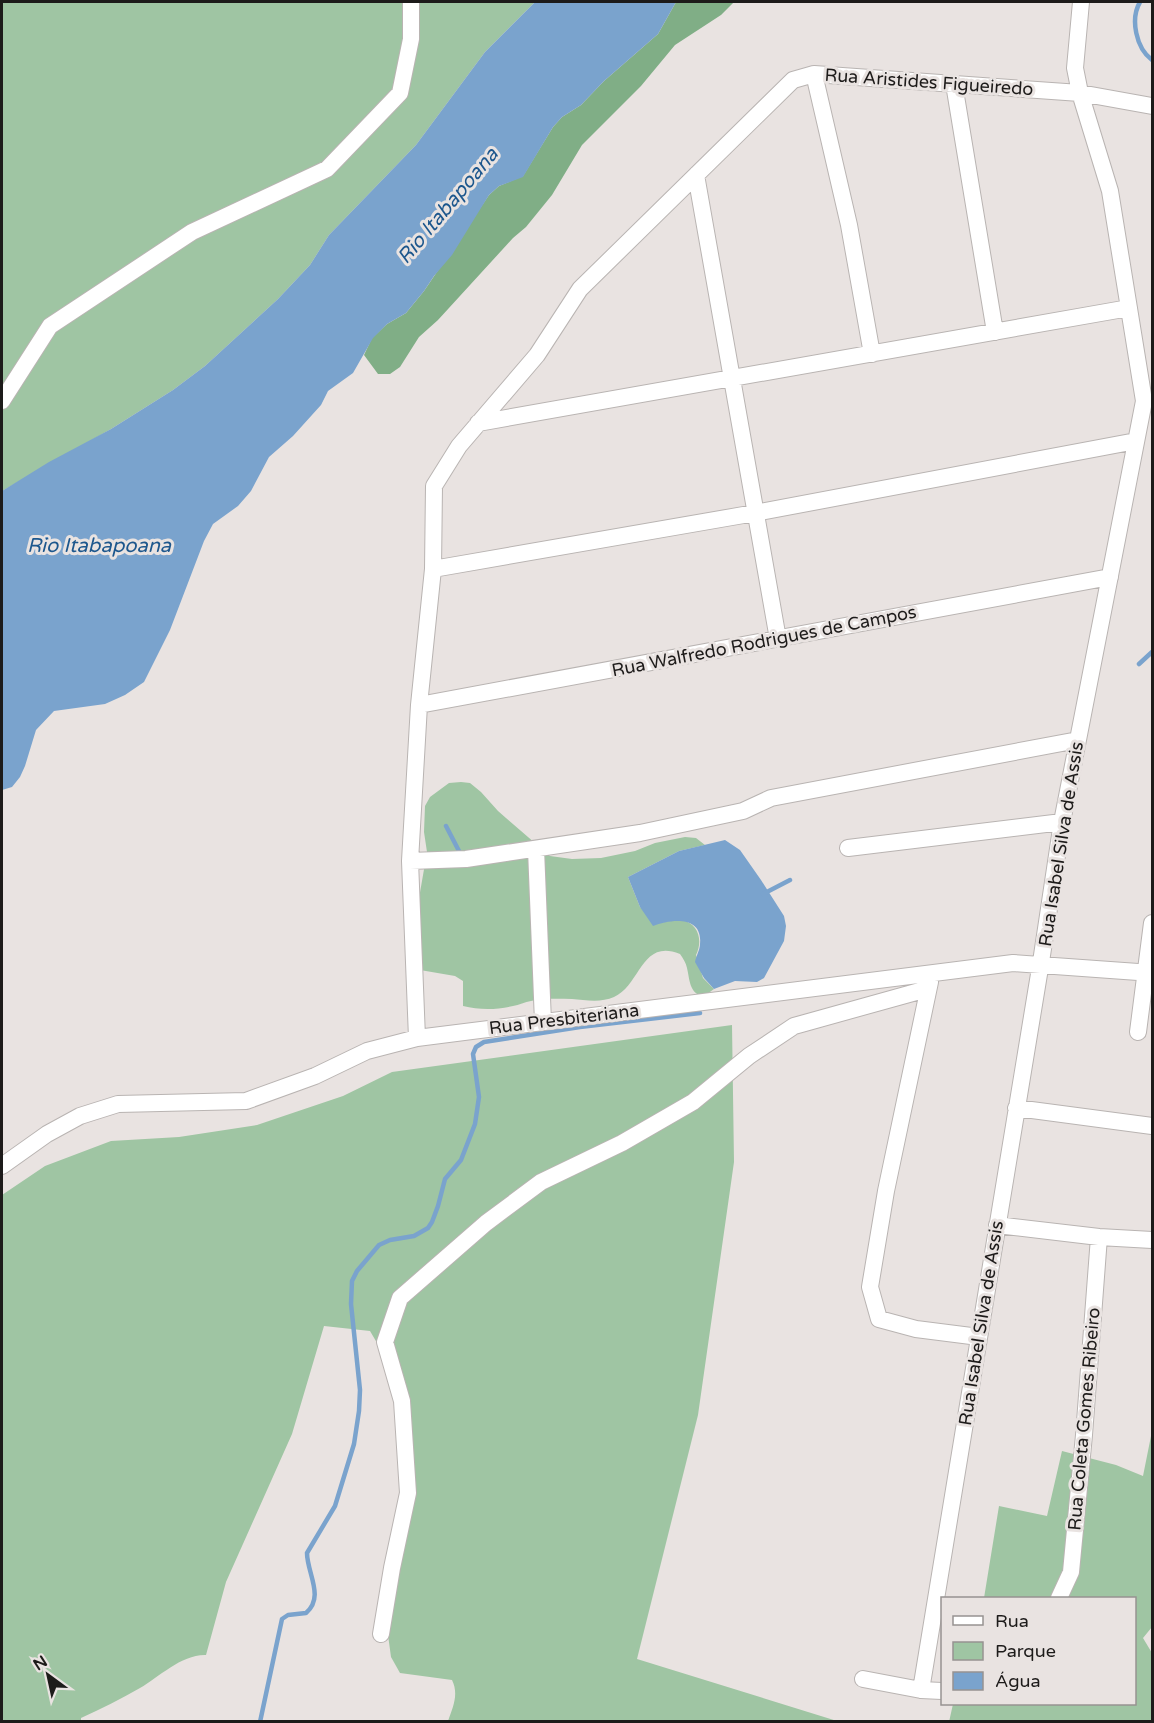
<svg xmlns="http://www.w3.org/2000/svg" width="1154" height="1723" font-family="'Varela Round',sans-serif">
<rect width="100%" height="100%" fill="#e9e3e1"/>
<path fill="#9fc5a3" d="M2 2H535L485 52 416 145 329 235 310 265 278 299 205 366 173 390 111 429 2 491Z
M461 782 470 783 481 792 498 811 550 856 572 859 601 858 635 851 655 843 685 837 696 838 705 845 679 851 628 877 640 907 661 923C667 921 675 919 681 920 699 923 703 941 696 955L703 978 714 989 703 997C689 992 690 981 687 968 686 963 683 958 680 954 641 938 641 985 614 997 601 1003 585 1000 572 999 559 999 543 998 531 1001 525 1002 519 1005 513 1006 496 1010 479 1010 463 1006V981L455 976 420 970 413 933 427 852 424 832 425 806 430 797 449 783Z
M732 1025 734 1162 698 1415 637 1659 837 1721H448C453 1707 459 1694 452 1680L400 1673 391 1657 388 1635 403 1499 393 1370 370 1331 324 1326 292 1434 226 1582 206 1655C182 1654 159 1677 140 1688 121 1699 101 1709 81 1718V1721L2 1722V1195L45 1166 111 1141 179 1137 257 1125 343 1096 392 1072Z
M1152 1431V1627L1143 1638 1152 1653V1721L949 1722 953 1704H1134V1598H984L999 1506 1047 1516 1062 1451 1116 1465 1143 1476Z"/>
<path fill="#80ae86" d="M676 2H734L721 15 675 45 641 86 582 145 552 195 526 227 513 238 438 320 419 337 400 367 390 374H378L364 355 372 338 387 324 406 313 424 291 489 195 499 186 523 176 553 127 562 117 581 105 604 81 658 34Z"/>
<path fill="#7aa3cd" d="M535 2H676L658 34 604 81 581 105 562 117 553 127 523 177 499 186 489 195 452 255 434 276 424 291 406 313 387 324 373 338 353 373 328 391 321 405 293 436 269 457 251 491 238 506 213 524 204 541 170 630 144 682 125 695 105 704 54 711 36 730 25 766 20 777 12 787 2 790V491L49 462 111 429 173 390 205 366 278 299 310 265 329 235 416 145 485 52Z
M725 840 740 850 761 880 784 916 786 926 784 941 764 978 757 982 735 981 714 989 704 978 695 962C696 956 700 950 700 944 703 915 671 919 653 926L640 907 628 877 679 851Z"/>
<g fill="none" stroke-linecap="round" stroke-linejoin="round">
<path stroke="#7aa3cd" stroke-width="4.5" d="M1140 2C1130 19 1136 48 1152 60
M1139 664 1152 652
M446 826 459 851
M763 894 790 880
M260 1722 282 1619 288 1615 306 1613C325 1597 307 1573 307 1553L335 1506 354 1444 359 1411 360 1390 351 1304 352 1281 357 1271 379 1245 390 1240 414 1236 428 1228 432 1222 438 1206 445 1179 461 1160 475 1124 479 1097 473 1054 476 1047 484 1042 580 1027 700 1013"/>
<defs>
<path id="minor" d="M814 74 849 225 872 354
M954 84 995 332
M696 175 778 639
M2 401 50 326 192 232 327 169 400 93 411 39V2
M478 423 1129 308
M433 569 755 513 1136 441
M419 705 1110 577
M848 848 1062 822
M536 849 543 1022
M410 861 466 859 640 833 743 811 771 798 1078 740
M930 982 886 1191 870 1287 879 1319 916 1329 979 1337
M1138 1032 1152 923
M417 1038 410 861 419 705 433 569 434 486 459 446 537 355 580 289 793 80 814 74 1080 93 1152 106
M1016 1108 1152 1126
M2 1166 47 1134 80 1116 118 1104 246 1101 315 1076 367 1051 417 1038 1013 963 1152 973
M997 1225 1099 1237 1152 1240
M1059 1598 1071 1572 1084 1435 1099 1237
M381 1634 392 1568 408 1493 402 1401 385 1342 400 1298 486 1223 541 1182 622 1143 693 1102 749 1056 794 1026 927 989
M863 1679 921 1690 942 1691
M921 1690 1041 962 1062 822 1144 401 1110 191 1080 93 1075 68 1081 2"/>
</defs>
<use href="#minor" stroke="#b9b4b2" stroke-width="18"/>
<use href="#minor" stroke="#fff" stroke-width="16"/>
</g>
<g text-anchor="middle" dominant-baseline="central" stroke-width="6" stroke-linejoin="round" paint-order="stroke">
<g font-size="18" fill="#1d1b1a" stroke="#e9e3e1">
<text transform="translate(929 82) rotate(4)">Rua Aristides Figueiredo</text>
<text transform="translate(764 641) rotate(-11)">Rua Walfredo Rodrigues de Campos</text>
<text transform="translate(1061 844) rotate(-81)">Rua Isabel Silva de Assis</text>
<text transform="translate(564 1019) rotate(-7)">Rua Presbiteriana</text>
<text transform="translate(981 1323) rotate(-81)">Rua Isabel Silva de Assis</text>
<text transform="translate(1084 1419) rotate(-85)">Rua Coleta Gomes Ribeiro</text>
</g>
<g font-size="20" font-style="italic" fill="#1d578d" stroke="#e9e3e1">
<text transform="translate(448 206) rotate(-50)">Rio Itabapoana</text>
<text x="99" y="546">Rio Itabapoana</text>
</g>
</g>
<rect width="1154" height="1723" fill="none" stroke="#1d1b1a" stroke-width="6"/>
<rect x="941" y="1597" width="195" height="108" fill="#e9e3e1" stroke="#979391" stroke-width="1.5"/>
<rect x="953" y="1616" width="30" height="9" fill="#ffffff" stroke="#979391" stroke-width="1.5"/>
<text x="995" y="1627" font-size="18" fill="#1d1b1a">Rua</text>
<rect x="953" y="1642" width="30" height="18" fill="#9fc5a3" stroke="#979391" stroke-width="1.5"/>
<text x="995" y="1657" font-size="18" fill="#1d1b1a">Parque</text>
<rect x="953" y="1672" width="30" height="18" fill="#7aa3cd" stroke="#979391" stroke-width="1.5"/>
<text x="995" y="1687" font-size="18" fill="#1d1b1a">Água</text>
<g transform="translate(48 1675) rotate(327)" stroke="#e9e3e1" stroke-width="4.5" paint-order="stroke">
<path d="M0-4.5L10 22L0 15L-10 22Z" fill="#1d1b1a"/>
<text y="-9" font-size="16" font-weight="bold" text-anchor="middle" fill="#1d1b1a">N</text>
</g>
</svg>
